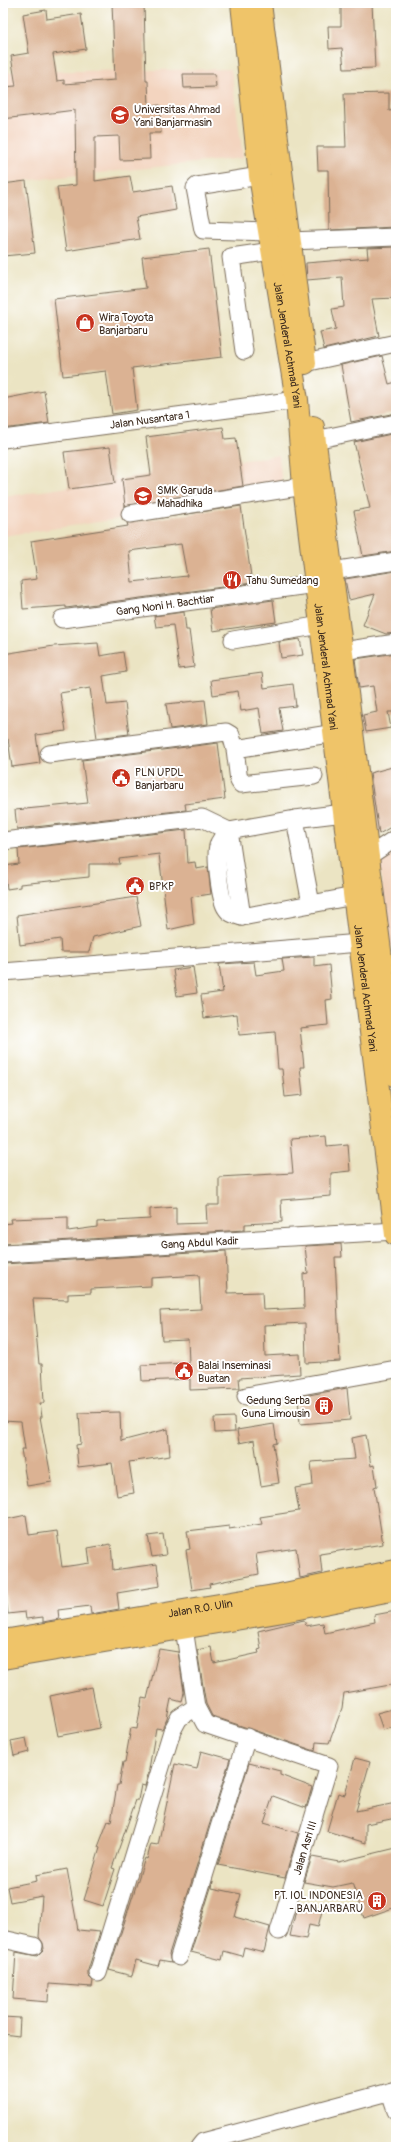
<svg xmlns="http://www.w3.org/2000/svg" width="399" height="2150" font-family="Pangolin,sans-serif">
<rect width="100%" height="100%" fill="#fff"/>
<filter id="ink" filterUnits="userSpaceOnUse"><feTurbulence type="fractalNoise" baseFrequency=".025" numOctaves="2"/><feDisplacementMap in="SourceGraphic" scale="8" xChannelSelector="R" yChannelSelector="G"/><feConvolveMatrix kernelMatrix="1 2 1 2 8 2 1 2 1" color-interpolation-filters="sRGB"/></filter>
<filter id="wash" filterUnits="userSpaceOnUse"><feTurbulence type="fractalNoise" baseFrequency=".012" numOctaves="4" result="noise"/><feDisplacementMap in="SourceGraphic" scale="16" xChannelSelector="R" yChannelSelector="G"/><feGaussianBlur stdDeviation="0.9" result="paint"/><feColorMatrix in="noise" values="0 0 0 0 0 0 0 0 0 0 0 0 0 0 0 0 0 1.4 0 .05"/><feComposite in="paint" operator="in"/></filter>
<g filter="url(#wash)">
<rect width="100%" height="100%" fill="#ebe4c3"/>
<path fill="#f3d4bf" d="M231 69 243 158 3 183V72Z
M279 455 283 495 3 536V497Z
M396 845V946L387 948 379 855Z"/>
<g id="blocks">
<path fill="#dbb293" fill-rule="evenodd" d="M112 3H144L146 81H148L149 106 160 105 161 133H149L150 159 120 160 119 136 95 137V181L130 176 133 192 172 186 176 210 136 217 140 239 66 251 57 187 76 185 75 110 3 119V87L16 86 11 56 29 53 23 14 46 10 47 19 81 14 86 49 53 54 57 81 64 80V84L115 80Z
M341 3H372L375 68 344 69 342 48 329 49 328 26H341Z
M183 74H215L216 87 184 88Z
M389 93V111L396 110V227L329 230 328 170H318L317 147H346L344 94Z
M26 181 35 253 3 256V184Z
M394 247 396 298 372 299 379 336 324 349 320 332 336 329 332 309 344 307 342 277 307 280 306 263 368 258 367 248Z
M209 249 222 357 132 368 137 410 112 414 106 371 63 376 54 299 146 288 142 257Z
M382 356 389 384 396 382V413L351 422 341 365Z
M44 391 49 423 3 429V399Z
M223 427 225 439 236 438 243 486 125 506 122 479 151 475 146 437Z
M396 433V551L363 556 354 511 370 508 354 442Z
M110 447 115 483 69 489 64 452Z
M241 506 252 583 66 608V606L23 609 21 581 37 579 31 541 128 526 127 523ZM181 544 187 576 132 582 129 551Z
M396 571V633L386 634 363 625 375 594 349 600 345 579Z
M273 600 276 622 213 631 210 609Z
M184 612 186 630H189L194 667 179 669 173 625 156 627 154 616Z
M300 639 303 655 281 658 279 642Z
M98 643 100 656 123 652 126 672 103 676 107 705 125 703 129 734 97 738 90 688 60 693 66 731 36 735 40 763 12 767 8 739 3 740V654L54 646Z
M396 653V712H388L391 728 366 732 363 715 377 712 373 686 359 688 355 659Z
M262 673 264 688 293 684 296 706 279 708 283 731 263 734 259 708 241 711 238 691 213 695 211 680Z
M205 700 208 724 170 729 166 704Z
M218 743 225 799 185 804 186 810 17 829 15 810 88 803 82 760Z
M396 766V824L379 834 370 773Z
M186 830 188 863 195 862 196 869 208 867 211 894 191 897 194 924 168 930 159 854 119 859 120 864H89V877L20 884V887L7 889 4 866 19 864 18 849Z
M136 897 141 926 93 937 89 952H61L60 939 20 945 17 915Z
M314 957V967L329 965 332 999 326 1000 328 1025 300 1028 304 1067H300L303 1095 285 1097 282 1069H278L275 1032 239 1035 237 1014 204 1018 201 995 223 992 219 964 254 962 256 975 284 971 282 959Z
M193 967 197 993 177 996 173 970Z
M326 1136 327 1146 348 1144 350 1171 331 1173V1196L281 1200 282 1222 245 1224V1230L3 1244V1224L11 1223 10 1219 68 1217V1231L97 1227V1222L150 1219V1209L176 1207V1224L207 1223 206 1205H219V1177L293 1173 290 1139Z
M341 1244 342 1257H335L340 1361 306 1363 305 1323 264 1325 265 1356 299 1354 300 1374 239 1378 240 1388 190 1390V1379L142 1381 141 1365 189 1363 188 1339 162 1340 160 1311 201 1309 199 1275 151 1278V1286L91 1289V1293L68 1294V1300L33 1299 39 1364H42L44 1403H40L42 1417H40L52 1482 27 1486 21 1449H25L21 1422 3 1421V1264L226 1251 228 1293 262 1292 263 1310 304 1308 303 1274 308 1273 305 1246Z
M347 1388 350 1420 300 1424 298 1397Z
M120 1412 121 1441 168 1429 170 1456 129 1462 134 1493 117 1496 112 1463 78 1467 76 1445 81 1444 79 1413Z
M234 1417 235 1432 215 1433 214 1418Z
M274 1424 277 1443 273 1444 279 1483 261 1486 254 1440 239 1443 237 1430Z
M366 1435 371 1466 374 1465 377 1486 374 1487 383 1544 320 1554 322 1573 300 1578 296 1548 256 1554 259 1574 209 1584 210 1587 192 1590 186 1550 190 1549 187 1531 229 1526V1529L262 1524 260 1517 299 1511 295 1488 313 1485 311 1462 355 1459 352 1438Z
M26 1515 29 1535 57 1531 62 1567 90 1563 88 1548 111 1544 113 1570 157 1564 160 1586 117 1593 119 1609 91 1614 90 1606 58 1610 59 1619 43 1622V1617L26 1619 25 1612 8 1614 3 1579V1520Z
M163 1534 166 1555 152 1557 148 1536Z
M396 1611V1684L344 1693 342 1708 329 1743 316 1742 315 1751 212 1716 206 1704 197 1650 211 1647 214 1663 259 1653 258 1650 261 1649 258 1631 304 1620 306 1626 323 1623 325 1633 375 1622 374 1615Z
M159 1649 178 1652 184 1692 182 1702 171 1699 167 1719 162 1729 156 1728 148 1775 145 1786 141 1785 138 1800H136L112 1868 115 1869 103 1906 84 1900 100 1848 98 1847 108 1821 111 1822 117 1785H119L123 1762H125L131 1728 137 1729 142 1698 147 1699Z
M92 1687 100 1728 58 1736 50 1696Z
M396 1708V1726L383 1730 377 1713Z
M26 1738 29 1752 14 1756 11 1741Z
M201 1751 230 1759 169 1954 171 1962 160 1960 158 1966 136 1960 132 1976 109 1970 145 1858 147 1859 151 1844 158 1845 175 1764 197 1769Z
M355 1758 370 1762 356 1811 396 1803V1818L366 1824V1843L327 1831 338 1793 345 1795Z
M249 1763 280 1771V1775L312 1787 306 1808 273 1796 264 1823 298 1833 285 1878 218 1865Z
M396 1848V1907L364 1918 352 1883 333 1887 304 1882 312 1857 339 1862Z
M67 1869 78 1930 100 1932 88 1970V1976L93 1981 92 1987 49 1984 48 2002 13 1999 16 1952 37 1956 44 1949 43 1943 39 1937 42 1896 10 1902 7 1887 37 1881 36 1875Z
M213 1881 212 1888 241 1894 235 1917 270 1927 264 1952 244 1947 242 1956 224 1951 222 1960 191 1952Z
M297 1906 322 1911 318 1927 309 1925 306 1939 290 1936Z
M3 2017 20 2018 19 2036 3 2034Z"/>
</g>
</g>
<g filter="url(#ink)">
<use href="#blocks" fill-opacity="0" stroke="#796b58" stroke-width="1"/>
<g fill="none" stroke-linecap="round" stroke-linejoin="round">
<defs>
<g id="minor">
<path d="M260 176 197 186 195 188 203 230 269 232"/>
<path d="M289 241 396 237"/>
<path d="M244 351 231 257 272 251"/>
<path d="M305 363 396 343"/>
<path id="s1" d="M3 439 297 400"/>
<path d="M315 440 396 423"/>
<path d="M130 514 304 486"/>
<path d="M332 571 396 561"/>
<path id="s2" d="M62 619 316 584"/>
<path d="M233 640 321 625"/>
<path d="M342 651 396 643"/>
<path d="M235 749 239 781 241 784 314 776"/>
<path d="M49 754 226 732 231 735 235 749 335 733"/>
<path d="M344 813 295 819 229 831 242 917 354 896"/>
<path d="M295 819 311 904"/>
<path d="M3 841 202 818 229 831C224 836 219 840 218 846 215 856 220 900 226 908 229 914 236 915 242 917"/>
<path d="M369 856 396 838"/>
<path d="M3 972 360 943"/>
<path id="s3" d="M3 1254 396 1231"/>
<path d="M246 1396 396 1369"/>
<path d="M184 1628 196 1707 205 1724 329 1766 279 1931"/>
<path d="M3 1939 34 1946"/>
<path d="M179 1957 247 1737"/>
<path d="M98 1973 172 1731 179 1718 196 1707"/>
<path d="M390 2092 396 2110"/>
<path d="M199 2147 203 2142 396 2090"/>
</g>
<g id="major">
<path id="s4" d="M3 1641 280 1595 396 1571"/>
<path d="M3 1658 283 1611 396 1589"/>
</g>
<g id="highway">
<path id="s5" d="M242 3 260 176 297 400 304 486 316 584 396 1235"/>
<path d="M260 3 305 363"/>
<path d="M313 427 396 1076"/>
</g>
</defs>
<use href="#minor" stroke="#796b58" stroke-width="19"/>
<use href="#major" stroke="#796b58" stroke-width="24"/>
<use href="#highway" stroke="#796b58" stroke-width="24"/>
<use href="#minor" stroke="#fff" stroke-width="17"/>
<use href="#major" stroke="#efc469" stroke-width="22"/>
<use href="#highway" stroke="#efc469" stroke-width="22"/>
</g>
</g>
<defs>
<symbol id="university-disc" viewBox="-11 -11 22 22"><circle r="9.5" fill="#c8321e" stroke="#fff"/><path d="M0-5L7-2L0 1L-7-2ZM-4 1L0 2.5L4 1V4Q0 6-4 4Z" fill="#fff"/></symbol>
<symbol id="shop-disc" viewBox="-11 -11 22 22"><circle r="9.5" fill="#c8321e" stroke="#fff"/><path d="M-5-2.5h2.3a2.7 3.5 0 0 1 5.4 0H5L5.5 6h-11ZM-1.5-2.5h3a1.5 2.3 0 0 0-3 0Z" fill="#fff"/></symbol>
<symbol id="school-disc" viewBox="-11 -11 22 22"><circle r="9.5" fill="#c8321e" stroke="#fff"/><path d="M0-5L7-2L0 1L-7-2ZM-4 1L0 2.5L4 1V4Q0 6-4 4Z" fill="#fff"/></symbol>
<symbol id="restaurant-disc" viewBox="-11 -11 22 22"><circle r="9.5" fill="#c8321e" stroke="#fff"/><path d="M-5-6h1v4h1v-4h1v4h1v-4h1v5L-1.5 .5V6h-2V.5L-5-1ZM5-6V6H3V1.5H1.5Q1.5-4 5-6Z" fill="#fff"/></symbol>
<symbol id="civic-disc" viewBox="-11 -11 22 22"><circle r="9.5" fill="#c8321e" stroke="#fff"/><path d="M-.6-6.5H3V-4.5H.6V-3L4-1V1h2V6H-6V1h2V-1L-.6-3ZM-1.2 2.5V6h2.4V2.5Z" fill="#fff"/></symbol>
<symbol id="building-disc" viewBox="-11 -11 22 22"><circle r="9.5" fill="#c8321e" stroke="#fff"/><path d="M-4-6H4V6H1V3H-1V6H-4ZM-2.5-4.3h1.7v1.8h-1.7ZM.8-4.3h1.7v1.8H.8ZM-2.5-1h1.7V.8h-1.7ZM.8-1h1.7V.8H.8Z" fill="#fff"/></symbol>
</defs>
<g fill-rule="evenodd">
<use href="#university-disc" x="109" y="104" width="22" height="22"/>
<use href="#shop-disc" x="74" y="312" width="22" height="22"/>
<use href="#school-disc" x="132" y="485" width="22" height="22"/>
<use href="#restaurant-disc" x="221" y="569" width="22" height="22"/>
<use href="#civic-disc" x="110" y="767" width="22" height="22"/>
<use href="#civic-disc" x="124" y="875" width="22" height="22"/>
<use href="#civic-disc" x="173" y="1360" width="22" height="22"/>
<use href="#building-disc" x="313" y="1395" width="22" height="22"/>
<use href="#building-disc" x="366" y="1890" width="22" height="22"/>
</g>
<g text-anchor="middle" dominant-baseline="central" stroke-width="4" stroke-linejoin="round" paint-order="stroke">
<g font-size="11" fill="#3b2a1e" stroke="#fff" text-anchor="start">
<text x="134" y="109">Universitas Ahmad<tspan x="134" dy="13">Yani Banjarmasin</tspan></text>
<text x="99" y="317">Wira Toyota<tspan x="99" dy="13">Banjarbaru</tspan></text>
<text x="157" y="490">SMK Garuda<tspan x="157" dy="13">Mahadhika</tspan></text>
<text x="246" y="580">Tahu Sumedang</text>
<text x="135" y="772">PLN UPDL<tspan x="135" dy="13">Banjarbaru</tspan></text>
<text x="149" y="886">BPKP</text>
<text x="198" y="1365">Balai Inseminasi<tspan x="198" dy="13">Buatan</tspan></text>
<text x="310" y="1400" text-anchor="end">Gedung Serba<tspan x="310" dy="13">Guna Limousin</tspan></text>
<text x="363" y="1895" text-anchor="end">PT. IOL INDONESIA<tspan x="363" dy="13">- BANJARBARU</tspan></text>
</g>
<g font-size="11" fill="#3b2a1e" stroke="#fff">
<text stroke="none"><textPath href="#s5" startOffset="345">Jalan Jenderal Achmad Yani</textPath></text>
<text stroke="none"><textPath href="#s1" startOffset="148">Jalan Nusantara 1</textPath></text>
<text stroke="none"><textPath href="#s2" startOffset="104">Gang Noni H. Bachtiar</textPath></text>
<text stroke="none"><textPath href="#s5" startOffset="669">Jalan Jenderal Achmad Yani</textPath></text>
<text stroke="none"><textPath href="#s5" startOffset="993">Jalan Jenderal Achmad Yani</textPath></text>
<text stroke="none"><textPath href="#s3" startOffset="197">Gang Abdul Kadir</textPath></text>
<text stroke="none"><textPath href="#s4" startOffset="200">Jalan R.O. Ulin</textPath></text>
<text transform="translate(305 1848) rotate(-73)">Jalan Asri III</text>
</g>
</g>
<rect width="399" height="2150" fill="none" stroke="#fff" stroke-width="16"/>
</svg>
